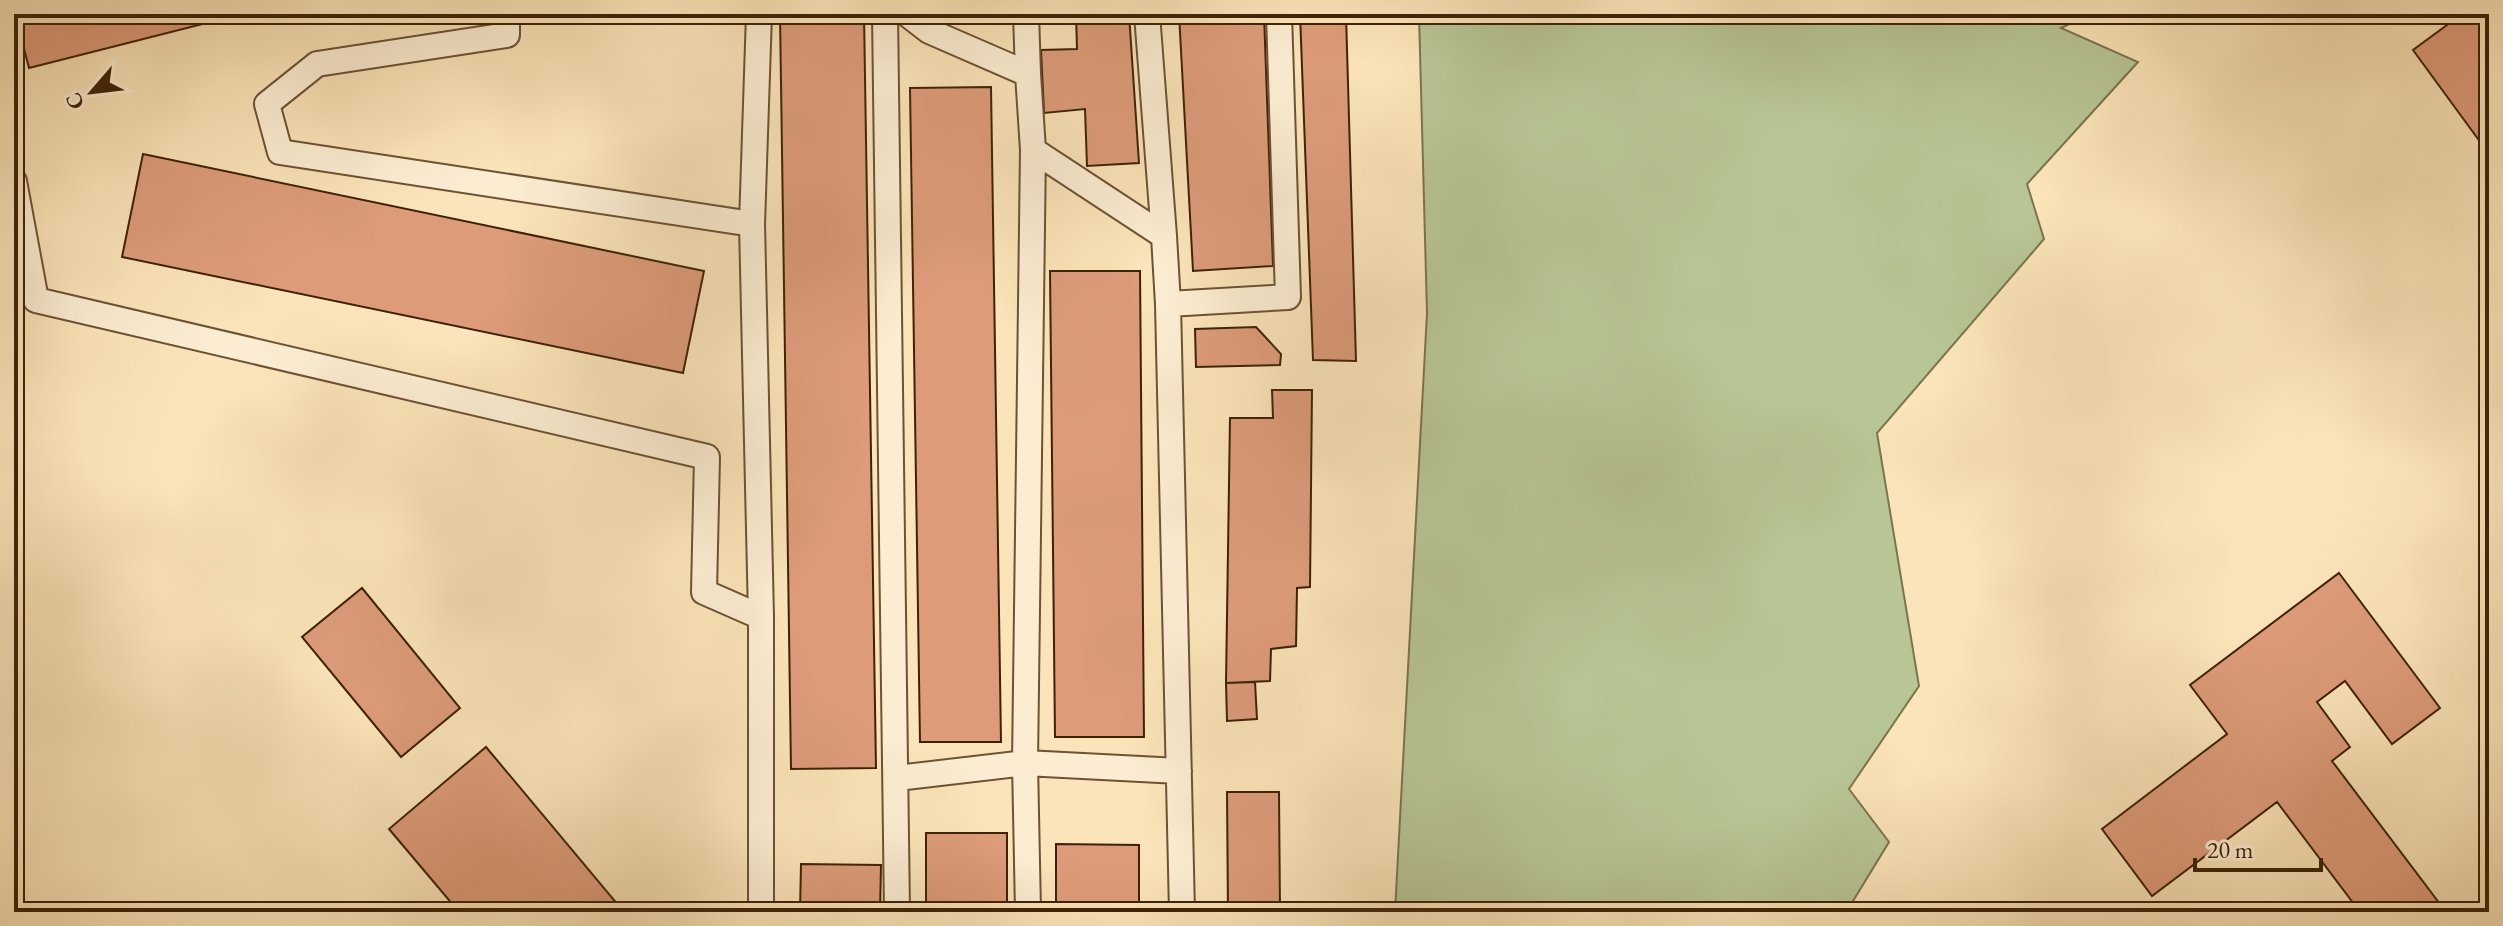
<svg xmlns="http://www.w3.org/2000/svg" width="2503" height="926" font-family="'EB Garamond',serif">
<rect width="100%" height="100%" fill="#fbe4b9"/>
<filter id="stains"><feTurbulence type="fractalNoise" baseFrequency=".0025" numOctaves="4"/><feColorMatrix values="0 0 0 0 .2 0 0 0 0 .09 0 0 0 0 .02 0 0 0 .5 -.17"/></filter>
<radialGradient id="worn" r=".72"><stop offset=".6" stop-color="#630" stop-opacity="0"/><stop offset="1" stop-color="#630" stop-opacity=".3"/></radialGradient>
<path fill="#b8c594" stroke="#7b744e" stroke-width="2" d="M1419 14H2090L2061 28 2138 62 2027 184 2044 239 1877 433 1919 686 1849 789 1889 842 1850 906V912H1395L1427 313Z"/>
<path fill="#dd9b7a" stroke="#3e2207" stroke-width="2" d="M15 14H242L29 68Z
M780 14H864L876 768 791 769Z
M1076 14H1129L1139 163 1087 166 1085 109 1044 113 1041 50 1077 49Z
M1179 14H1264L1273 266 1193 271Z
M1300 14H1346L1356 361 1313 360Z
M2462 14H2489V154L2413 50Z
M991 87 1001 742H920L910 88Z
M143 154 704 271 683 373 122 257Z
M1050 271H1140L1144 737H1055Z
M1256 327 1281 354 1280 365 1196 367 1195 329Z
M1272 390H1312L1310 587 1297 588 1296 646 1271 649 1270 681 1226 683 1230 418H1273Z
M2339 573 2440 708 2392 744 2345 681 2317 702 2350 747 2332 761 2446 912H2360L2277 802 2152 896 2102 829 2227 734 2190 685Z
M362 588 460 708 401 757 302 637Z
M1255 682 1257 719 1227 721 1226 683Z
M486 747 624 912H459L389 829Z
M1227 792H1279L1280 912H1228Z
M926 833H1007V912H926Z
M1056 844 1139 845V912H1056Z
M801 864 881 865 880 912H800Z"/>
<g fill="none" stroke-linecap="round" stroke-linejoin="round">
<defs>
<path id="lane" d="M507 14V35L317 64 267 104 280 152 752 224
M759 14 752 224 761 617V912
M885 14 897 912
M907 14 929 31 1028 74 1033 150 1164 236 1168 304 1182 912
M1026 14 1028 74
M1147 14 1164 236
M14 181 36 300 707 457 704 592 761 617
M1168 304 1288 297 1279 14
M897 778 1025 763 1179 771
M1028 912 1025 763 1033 150"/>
</defs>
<use href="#lane" stroke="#6d5234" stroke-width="28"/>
<use href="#lane" stroke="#fcedd2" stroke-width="24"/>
</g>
<rect width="2503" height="926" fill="none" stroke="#fbe4b9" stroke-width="48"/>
<rect x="16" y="16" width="2471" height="894" fill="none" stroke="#3e2207" stroke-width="4"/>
<rect x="24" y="24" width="2455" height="878" fill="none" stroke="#3e2207" stroke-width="2"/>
<g transform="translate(92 92) rotate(242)" stroke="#fcedd2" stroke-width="6" paint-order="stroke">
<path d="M0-6L14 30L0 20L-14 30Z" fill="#3e2207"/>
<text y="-12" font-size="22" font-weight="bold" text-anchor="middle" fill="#3e2207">С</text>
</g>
<path d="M2195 858v12h126v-12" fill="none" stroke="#3e2207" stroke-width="4"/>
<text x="2207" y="858" font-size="24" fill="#3e2207" stroke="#fcedd2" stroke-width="6" paint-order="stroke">20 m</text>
<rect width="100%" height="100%" filter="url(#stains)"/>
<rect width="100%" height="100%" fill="url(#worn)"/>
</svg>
